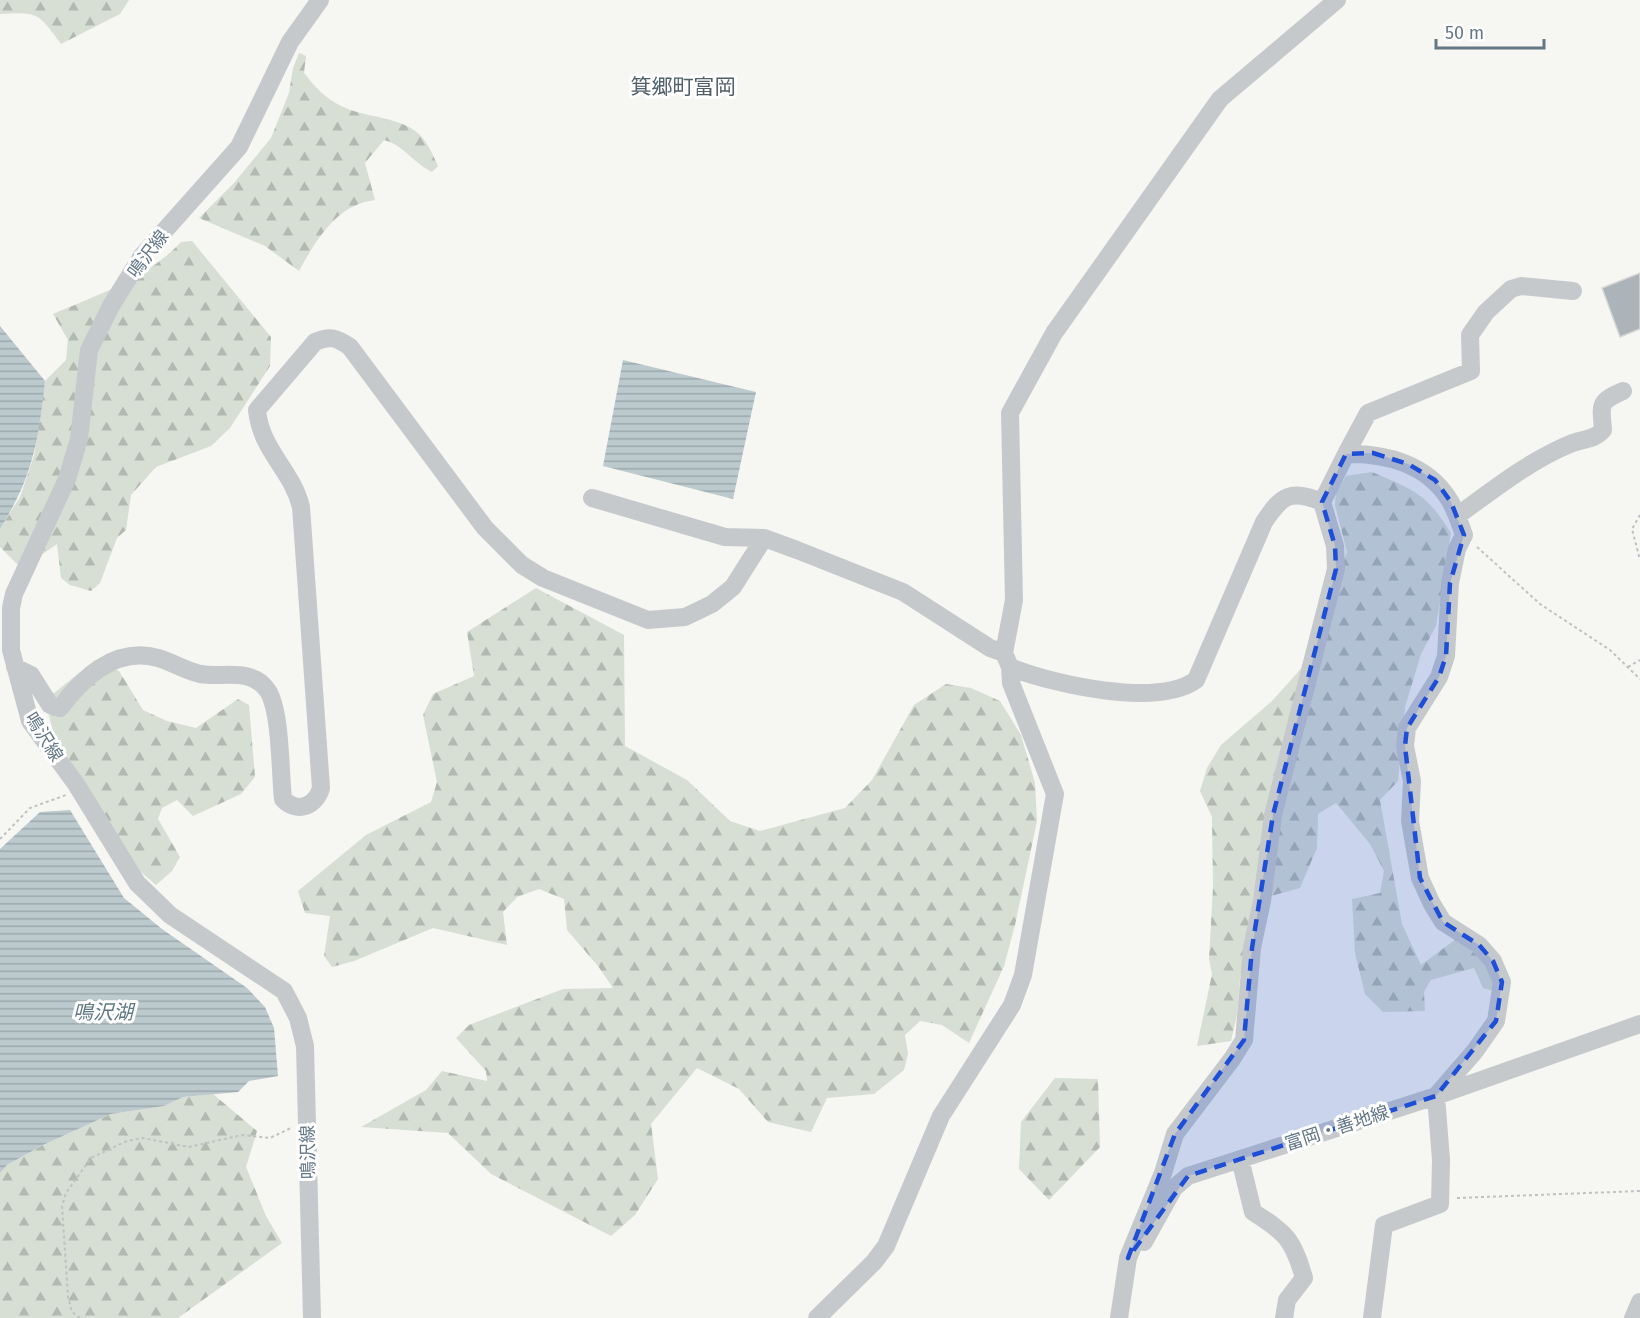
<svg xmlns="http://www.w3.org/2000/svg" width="1640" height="1318" font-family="'Fira Sans','Noto Sans JP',sans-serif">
<defs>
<pattern id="forest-firs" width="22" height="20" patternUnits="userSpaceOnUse" patternTransform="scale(1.5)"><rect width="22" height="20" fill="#d7ded3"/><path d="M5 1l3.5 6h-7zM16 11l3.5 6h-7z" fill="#b2b9b1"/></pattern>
<pattern id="water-rules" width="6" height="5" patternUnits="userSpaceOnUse" patternTransform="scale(1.5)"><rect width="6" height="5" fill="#bcc9cd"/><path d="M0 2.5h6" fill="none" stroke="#9ca8ac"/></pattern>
</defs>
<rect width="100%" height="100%" fill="#f6f6f2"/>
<path fill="url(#forest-firs)" d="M0 0H129L120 14 61 44C38 13 39 12 0 14Z
M299 53 306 56 304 73C315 87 325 98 341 106 365 118 399 116 419 134 428 143 433 155 438 166L432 172C415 164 402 144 384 140L365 163 375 200C337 204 316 240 299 271L265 246 199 218 234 183 271 138 289 93 293 68Z
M192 241 271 337 270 366 230 428 211 446 156 467 131 495 126 530 117 538 100 583 91 591 70 585 61 578 57 544 28 564H17L0 547V529L20 497 34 456 45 381 66 360 68 340 53 314C97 295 148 278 181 242Z
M1372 472C1414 490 1426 493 1451 533L1436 626 1421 654 1405 707 1398 781 1380 800 1402 924 1421 965 1456 939 1481 958 1495 980 1494 991 1483 988 1474 968 1431 980 1424 992 1425 1011 1383 1012 1365 994 1355 953 1352 899 1380 893 1384 871 1370 844 1336 803 1318 814 1317 848 1300 888 1256 900 1240 978 1237 1015 1231 1041 1197 1046 1212 974 1209 959 1213 887 1212 817 1200 791 1207 768 1221 745 1272 701 1307 662 1347 552 1335 505 1336 492 1346 476Z
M536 588 624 635 625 746 687 780 730 821 760 831 845 808 872 780 914 705 946 684 971 688 1000 701 1021 735 1035 783 1037 821 1015 925 1004 966 969 1043 942 1025 920 1021 905 1035 908 1054 904 1070 874 1094 827 1098 811 1132 768 1122 739 1089 697 1068 651 1124 658 1179 635 1215 611 1236 491 1174 448 1133 361 1127 426 1090 442 1071 487 1081 486 1071 456 1038 469 1025 563 989 613 988 598 966 567 930 564 899 539 889 517 897 503 912 507 945 433 928 354 961 332 967 324 956 330 916 305 913 298 891 366 835 431 802 437 782 423 715 433 694 474 676 467 632Z
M95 660 119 671 143 710 167 721 196 728 238 699 249 705 255 777 241 794 193 816 177 800 162 808 158 819 180 857 172 871 156 885 128 861 53 731 47 709 48 698Z
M1055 1078 1098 1079 1100 1147 1049 1200 1019 1169 1021 1122Z
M213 1094 257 1131 246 1167 266 1216 282 1243 178 1318H0V1173L7 1165 43 1145 111 1114 164 1106 183 1097Z"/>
<path fill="url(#water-rules)" d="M0 326 45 381C38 443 33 476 0 529Z
M623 360 756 392 733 499 603 466Z
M70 810 124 898 162 929 247 988 265 1007 274 1028 278 1076 249 1081 238 1092 183 1097 164 1106 111 1114 43 1145 7 1165 0 1173V849L40 812Z"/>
<path fill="#acb4ba" stroke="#d7d7d5" stroke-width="1.5" d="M1640 273V329L1620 337 1602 288Z"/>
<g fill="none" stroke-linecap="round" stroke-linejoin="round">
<path stroke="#bfc1c3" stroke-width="2" stroke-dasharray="3 3" stroke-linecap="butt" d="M1640 515 1632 529 1640 560
M1477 547 1540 604 1610 650 1640 679
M1628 667 1640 660
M0 839 30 808 66 795
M1457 1198 1640 1191
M80 1318 72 1312 68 1297 62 1206 66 1193 91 1158 127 1141 143 1138 189 1147 242 1135 270 1138 291 1128"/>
<path stroke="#c5c9cc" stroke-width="18" d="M1346 454 1368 413 1471 371 1470 335 1486 312 1511 289 1521 286 1573 291
M592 498 725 537 764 538 797 550 903 592 990 648 1004 653
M1322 502 1346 454C1386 453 1428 464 1450 501 1456 511 1460 524 1464 535L1457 549 1450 583 1446 656 1439 677 1407 728 1405 746 1412 781 1410 821 1420 878 1432 904 1443 922 1479 945 1493 961 1502 982 1496 1021 1475 1051 1436 1096 1441 1160 1440 1204 1384 1225 1372 1318
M1457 516C1493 490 1529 461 1570 444 1581 439 1595 440 1603 430 1601 404 1598 402 1623 391
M15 667 31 675 50 705 60 708C83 677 116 646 158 658 172 662 186 671 200 674 224 678 252 667 268 691 281 712 280 772 283 799 297 814 316 806 321 788L301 507C292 470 261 451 257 410L315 342C330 335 337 338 350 347L485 528 522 565 543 578 648 620 685 617 712 604 733 587 764 538
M1240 1159 1253 1212C1286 1233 1293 1239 1304 1278L1287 1300 1284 1318
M1144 1242 1174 1188 1188 1176 1436 1096 1640 1024
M312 1318 305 1046 298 1018 284 991 170 915 137 883 76 784 30 721 11 650V608L14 594 67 479 79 439 89 350 111 306 142 256 239 147 290 42 320 0
M817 1318 874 1262 886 1246 941 1116 1012 1005 1023 975 1055 794 1011 683 1010 667
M1119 1318 1128 1258 1163 1173 1175 1134 1232 1059 1244 1040 1252 948 1262 901 1273 815 1336 569 1335 546 1322 502C1290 489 1282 495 1264 522L1196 680C1157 708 1052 684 1010 667L1004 653 1014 600 1010 413 1054 333 1220 99 1337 0
M1633 1318 1640 1302"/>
</g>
<path fill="#1d4ed8" fill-opacity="0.2" stroke="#1d4ed8" stroke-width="4.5" stroke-dasharray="12 8" stroke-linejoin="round" d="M1373 453 1408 464 1435 480 1451 502 1464 535 1450 583 1446 656 1439 677 1407 728 1405 746 1420 878 1443 922 1479 945 1493 961 1502 982 1496 1021 1436 1096 1188 1176 1128 1258 1175 1134 1244 1040 1252 948 1273 815 1336 569 1335 546 1322 502 1346 454Z"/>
<g text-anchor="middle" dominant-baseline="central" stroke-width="6" stroke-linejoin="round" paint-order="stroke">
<g font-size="18" fill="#637786" stroke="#fff">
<text transform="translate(148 254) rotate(-53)">鳴沢線</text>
<text transform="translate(44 737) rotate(58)">鳴沢線</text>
<text transform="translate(1337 1128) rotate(-18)">富岡・善地線</text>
<text transform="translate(308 1152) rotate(-91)">鳴沢線</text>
</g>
<g font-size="20" font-style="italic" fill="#5f7a83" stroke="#fff">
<text x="103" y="1012">鳴沢湖</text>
</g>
<g font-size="21" fill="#51606a" stroke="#fff">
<text x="683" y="87">箕郷町富岡</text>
</g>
</g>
<path d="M1436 39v9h108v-9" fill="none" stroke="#637786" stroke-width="3"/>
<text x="1445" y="39" font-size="18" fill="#637786" stroke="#ffffff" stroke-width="4.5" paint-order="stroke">50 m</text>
</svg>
